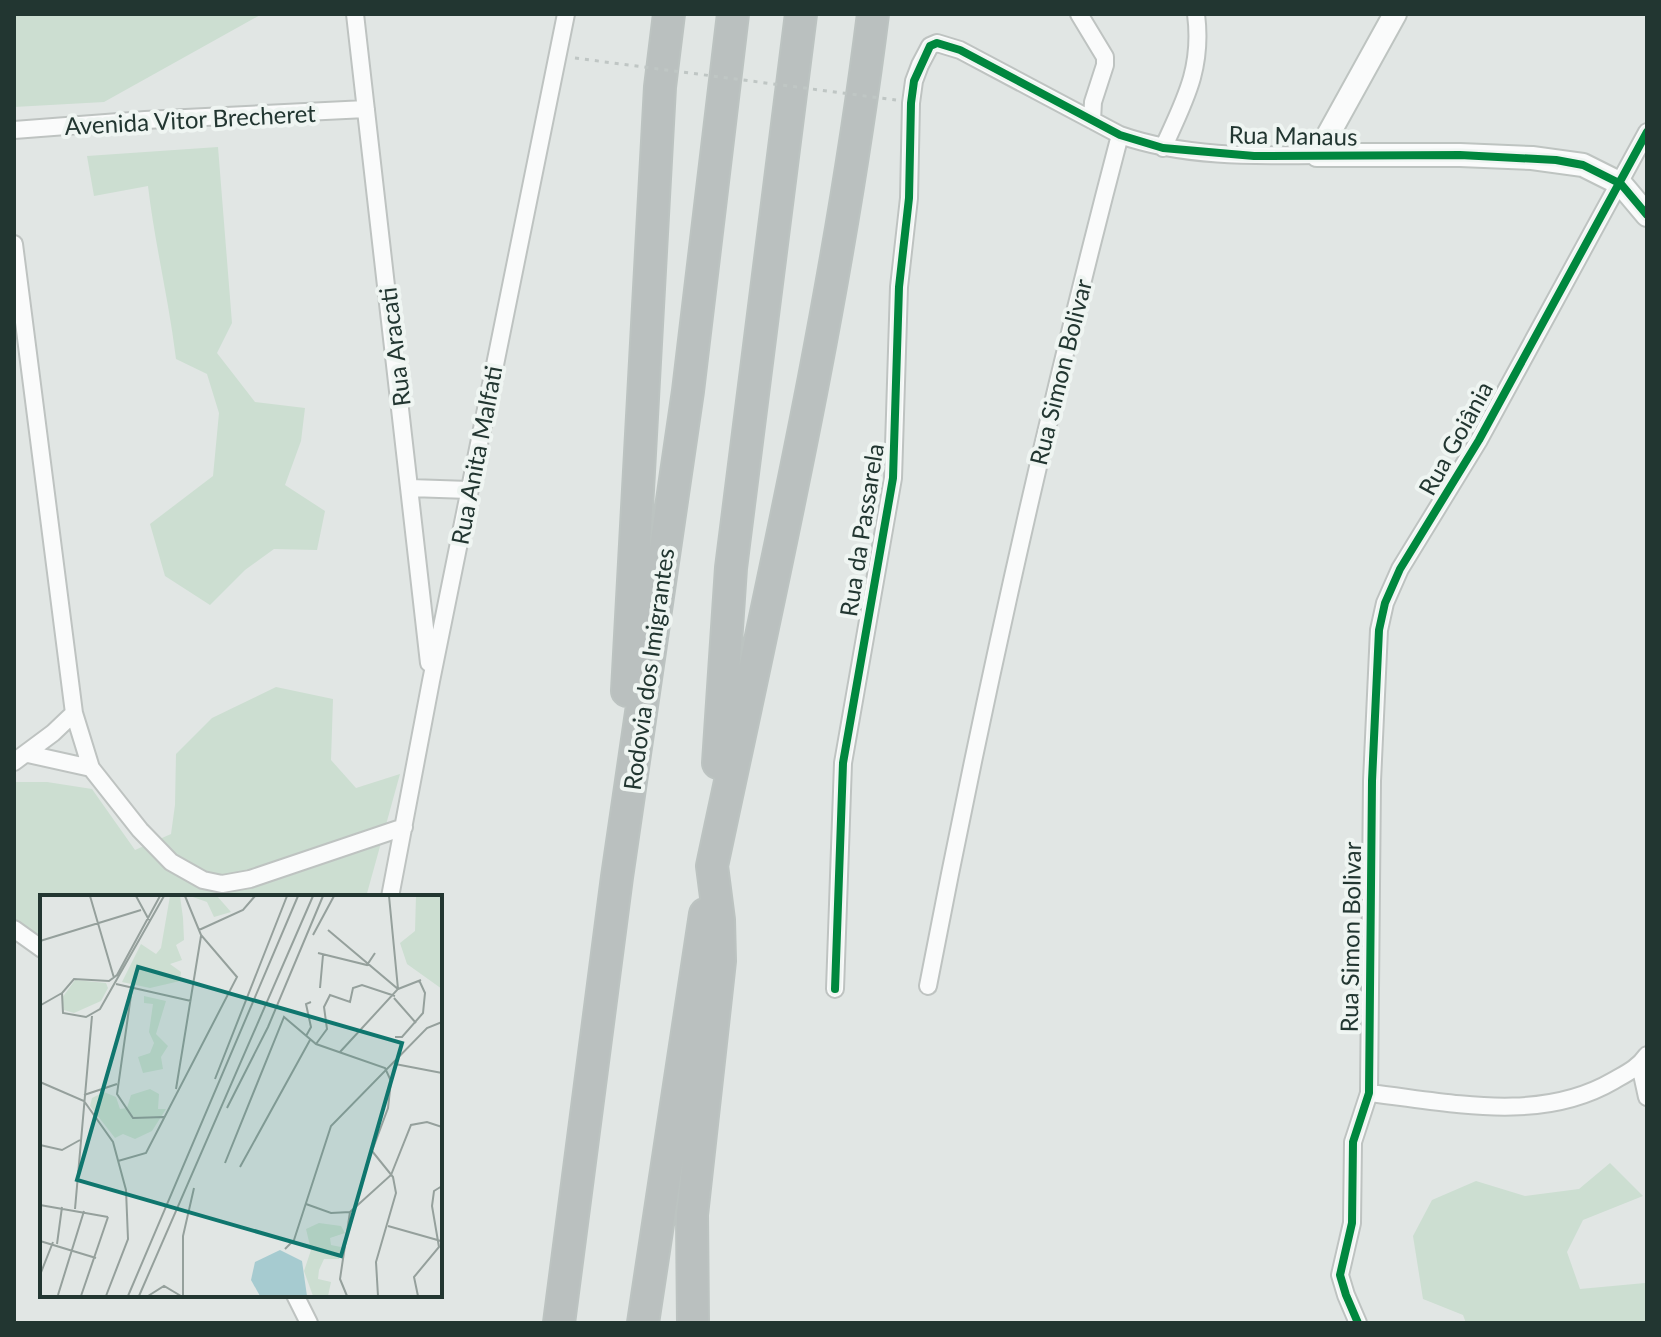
<svg xmlns="http://www.w3.org/2000/svg" width="1661" height="1337" font-family="Lato,sans-serif">
<rect width="100%" height="100%" fill="#e1e6e4"/>
<path fill="#ccded1" d="M14 14H262L104 102 14 107Z
M218 147 232 323 217 353 255 402 305 408 301 441 285 485 325 511 317 550 274 549 245 570 210 605 165 576 150 524 213 476 219 413 207 374 176 359C169 301 155 245 148 186L94 196 87 156Z
M276 687 333 699 331 760 356 788 400 774 366 897H42V940L14 922V782H47L92 789 135 850 171 834 175 805 176 754 212 718Z
M1610 1163 1643 1196 1583 1220 1567 1252 1580 1289 1645 1283 1647 1323H1466L1463 1315 1423 1299 1413 1236 1432 1200 1476 1181 1525 1196 1579 1189Z"/>
<g fill="none" stroke-linecap="round" stroke-linejoin="round">
<defs>
<path id="street" d="M355 14 429 663
M1079 14 1105 57V65L1093 102 1092 120
M14 130 145 120 366 109
M1163 148C1185 100 1203 68 1196 14
M14 244 74 713 91 768 140 830 171 862 203 880 222 884 250 879 404 827
M410 488 469 490
M28 754 91 768
M14 762 53 733 74 713
M390 897 431 681 566 14
M14 929 42 949
M928 986C983 700 1046 417 1120 135
M835 989 843 763 893 478 899 287 909 198 911 103 914 81 920 65 930 46 937 43 960 50 1120 135C1183 157 1251 156 1317 155
M1640 1065 1647 1097
M1369 1093C1449 1102 1539 1124 1613 1081 1627 1073 1638 1068 1647 1055
M295 1295 309 1323
M1358 1323 1346 1295 1340 1275 1352 1223 1353 1142 1369 1093 1372 781 1379 630 1385 603 1400 569 1479 440 1647 132"/>
<path id="secondary" d="M1395 14 1317 155H1460L1532 158 1583 165 1621 184 1647 215"/>
<path id="highway" d="M627 691 660 87 669 14
M718 763 731 568 801 14
M559 1323 617 877 688 391 733 14
M643 1323 705 914
M693 1323 692 1215 720 961 719 920 712 866C772 583 837 301 873 14"/>
</defs>
<use href="#street" stroke="#bec3c1" stroke-width="20"/>
<use href="#secondary" stroke="#bec4c1" stroke-width="26"/>
<use href="#highway" stroke="#bcc3c1" stroke-width="34"/>
<use href="#street" stroke="#fafbfb" stroke-width="16"/>
<use href="#secondary" stroke="#fafbfb" stroke-width="22"/>
<use href="#highway" stroke="#bac0bf" stroke-width="30"/>
<path stroke="#bfc6c4" stroke-width="3" stroke-dasharray="4 6" stroke-linecap="butt" d="M575 58 896 100"/>
<defs>
<path id="cycleway" d="M835 989 843 763 893 478 899 287 909 198 911 103 914 81 930 46 937 43 960 50 1120 135 1163 148 1254 156 1460 155 1556 160 1583 165 1621 184 1647 215
M1358 1323 1346 1295 1340 1275 1352 1223 1353 1142 1369 1093 1372 781 1379 630 1385 603 1400 569 1479 440 1647 132"/>
</defs>
<use href="#cycleway" stroke="#eff5f2" stroke-width="13"/>
<use href="#cycleway" stroke="#00873e" stroke-width="8"/>
</g>
<g text-anchor="middle" dominant-baseline="central" stroke-width="8" stroke-linejoin="round" paint-order="stroke">
<g font-size="24" fill="#223631" stroke="#eff5f2">
<text transform="translate(190 119) rotate(-3)">Avenida Vitor Brecheret</text>
<text transform="translate(1293 135) rotate(1)">Rua Manaus</text>
<text transform="translate(394 347) rotate(-97)">Rua Aracati</text>
<text transform="translate(1060 372) rotate(-76)">Rua Simon Bolivar</text>
<text transform="translate(1455 438) rotate(-61)">Rua Goiânia</text>
<text transform="translate(476 455) rotate(-79)">Rua Anita Malfati</text>
<text transform="translate(861 530) rotate(-81)">Rua da Passarela</text>
<text transform="translate(648 669) rotate(-82)">Rodovia dos Imigrantes</text>
<text transform="translate(1350 937) rotate(-89)">Rua Simon Bolivar</text>
</g>
</g>
<g transform="translate(40 895)">
<rect width="402" height="402" fill="#e1e6e4"/>
<path d="M130 1H140L143 23 144 45 136 50 142 65 130 69 141 77 140 86 110 93 82 87 101 49 116 59 121 53ZM150 1H177L191 17 174 22 167 7ZM376 1H402V94L367 69 360 48 375 36ZM35 85 66 88 68 93 61 106 34 118 24 115 22 103ZM104 101 126 106 116 139 128 151 121 162 123 174 103 178 98 162 110 158 114 148 109 137 113 109 104 108ZM110 194 119 199 118 214H126L112 236 95 244 83 239 75 243 50 211 52 203 64 197 76 202 80 214 87 213 91 200ZM279 328 301 331 305 338 290 343 291 350 301 352 299 364H284L279 375 278 384 291 387 288 401H273L264 376 271 355 266 334Z" fill="#ccded1"/>
<path d="M240 355 262 366 267 401H220L211 385 215 367Z" fill="#a6cbd0"/>
<path fill="none" stroke="#95a09c" stroke-width="2" d="M50 1 74 83M96 1 109 25M120 1 77 80 69 86 34 84 22 98 23 118 46 122 60 114 124 1M159 35 203 15 215 1M288 35 358 94 381 85M273 40 294 1M0 43V1M0 46 101 15M278 58 327 70 335 58M76 89 151 106M92 93 77 199 93 223 124 222M280 93 283 60M354 103 376 128M1 110 22 98M266 141 271 132 266 109 271 107M355 142H362L383 118 385 98 379 85M276 149 287 134 284 112 290 100 310 107 313 93 322 90 355 101M300 157 358 94 349 1M355 169 402 178M175 184 247 1M0 187 44 206 73 247 86 295 88 344 66 401M136 194 161 41M44 200 77 189M187 213 228 132 283 1M0 250 22 255 40 245M78 266 106 258 197 82 161 40 145 1M185 268 244 122 276 149 345 173 351 186 348 213 332 256 353 282 356 298 336 367 338 401M200 272 270 145M266 309 291 318 310 317 351 280 371 230 387 227 402 232M0 310 68 322M35 314 52 121M348 331 401 346M0 346 56 363M17 349 22 312M245 354 254 345 291 231 387 133 402 127M0 380 13 347M18 400 44 316M41 401 68 322M88 401 258 1M99 401 273 1M108 401 124 391 141 401M143 401V341L154 293M307 401 300 384 310 317M378 401 374 382 399 352 392 311 394 296 402 291"/>
<path fill="#0f766e" fill-opacity="0.15" stroke="#0f766e" stroke-width="4" d="M98 72 362 148 301 361 37 285Z"/>
<rect width="402" height="402" fill="none" stroke="#223631" stroke-width="4"/>
</g>
<rect width="1661" height="1337" fill="none" stroke="#223631" stroke-width="32"/>
</svg>
